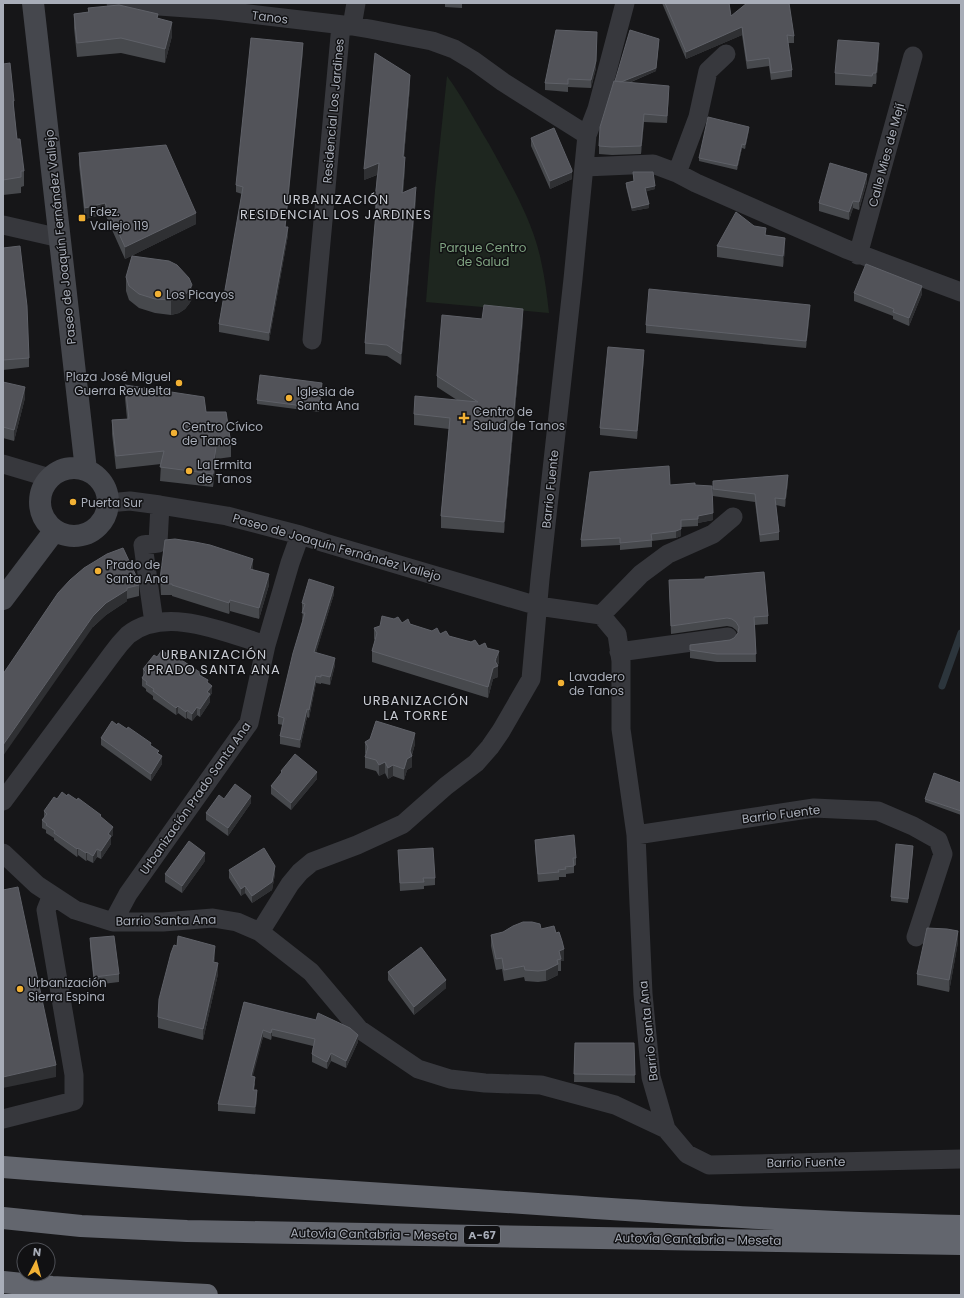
<svg xmlns="http://www.w3.org/2000/svg" width="964" height="1298" font-family="Poppins,sans-serif">
<rect width="100%" height="100%" fill="#161618"/>
<path fill="#1e261f" d="M447 76C463 98 475 121 489 144 509 181 533 220 541 261 545 278 547 296 549 313L426 302 435 190Z"/>
<g fill="none" stroke-linecap="round" stroke-linejoin="round">
<path stroke="#2c353c" stroke-width="7" d="M942 686 961 633"/>
<path stroke="#37383d" stroke-width="19" d="M116 3 216 10 352 26 370 29 432 41 454 49 474 61 503 82 587 135
M352 26 356 3
M585 167 653 164 677 173 696 183 846 249 961 292
M677 173 698 117 708 71 726 54
M3 225 60 238
M858 255 913 56
M312 340 341 25
M3 464 50 478
M108 503 130 501 160 505 227 516 300 535 325 543 538 606 601 615 617 634 621 661V729L636 835 643 994 651 1077 666 1129 687 1154 709 1165 961 1159
M601 615 641 574 668 554 713 534 733 517
M154 623 143 545 158 543 160 505
M619 652 728 637
M3 801 112 654C117 647 122 641 128 635 166 605 226 633 266 645
M636 835 814 808 878 811 913 826 938 840 943 854 916 937
M3 853 37 885 75 910 113 922H163L213 918 237 922 260 932 290 884 300 872 312 862 357 845 403 824 446 786 476 763 490 747 501 731 531 679 540 579 573 279 587 135 597 109 625 3
M113 922 128 894 249 723 266 645 290 563 300 535
M260 932 311 972 359 1029 418 1069 450 1079 485 1083 541 1085 615 1105 666 1129
M3 1119 74 1101V1075L46 910 52 895"/>
<path stroke="#45474d" stroke-width="22" d="M33 3 86 470
M40 502a34 34 0 1 1 68 0a34 34 0 1 1-68 0Z
M3 599 55 530"/>
<path stroke="#63666e" stroke-width="22" d="M3 1167C176 1181 349 1192 523 1203 669 1213 815 1223 961 1226
M3 1218 81 1226 187 1231 961 1244
M3 1282 52 1287 207 1295"/>
</g>
<path fill="#47494d" d="M386 3H398V4Z
M443 3H462V8L445 7V3Z
M662 3H729L731 16 794 36V43H788L792 70V77L771 80 769 66 747 69 742 35 686 59Z
M88 8 158 18 172 36 165 63 121 53 77 57 74 28V14L88 12Z
M659 42 656 71 629 83 669 93 667 123 644 122 641 154 612 155 599 154V146L615 81Z
M303 51 285 227 288 235 269 341 219 332V324L242 194 236 192V185Z
M879 54 876 84H873L872 87 835 85V73Z
M3 64 14 101V117L17 139 24 171V186L21 187V193L3 195Z
M596 68 591 88 568 87V92L545 90V83Z
M410 86 404 157 405 168 403 193 416 198 401 365 387 356 365 354V343L376 211 375 210V199L377 175 364 180Z
M749 130 745 149 742 148 737 170 699 161V158Z
M531 138 572 179 550 189 531 146Z
M79 153 196 224 125 259 105 214 85 219 79 165Z
M633 172 655 189 646 191 649 208 632 211 626 187V183L634 181Z
M867 182 859 210 853 208 849 220 819 211V203Z
M754 226 785 249 783 267 717 257V246Z
M3 248 29 358V367L3 370Z
M126 277 192 299 189 304 185 309 179 313 171 315 155 313 139 308 129 300 126 291Z
M854 293 922 294 909 326 893 319V316L854 301Z
M810 312 806 348 646 333V325Z
M482 319 523 320 504 533 441 528V516L449 429 414 425V414L457 400 437 387V376Z
M644 358 637 439 600 435V428Z
M3 382 25 398 14 441 3 438Z
M125 385 206 412 231 444V457L216 459 213 487 160 481 161 464 116 469 112 434V420L127 419 125 398Z
M322 386 319 412 257 404V400Z
M713 481 788 482 785 507 776 505 779 532V540L760 542 755 502 713 496Z
M670 485H695L713 520 698 523V526L681 527V536L676 538 652 541V547L620 550V545L581 547V540Z
M253 570 269 585 259 619 230 611 229 614 172 596V595H161L160 579Z
M669 580 768 616V624L755 625 756 662H717L690 658V645L730 640 734 638 738 633 736 630 732 627 727 626 671 634Z
M139 585V596L127 599V601L106 615 93 627 58 593Z
M334 594 316 652 335 665 330 685 321 683V684L316 683 309 718 307 717 300 748 280 744V736L283 725 278 724V716L303 620H302L303 611H302V603Z
M402 623 410 624 440 634 449 636 479 646 487 648 499 662 498 665V677L493 679 488 698 372 662V651L375 640 374 639V628Z
M157 657 201 675 208 683 212 693 210 696V702L200 717 197 715 192 721 187 718 186 719 178 713 176 715 153 699V696L146 691V689L142 686V678L143 676V669Z
M101 738 151 746 159 754 162 764 151 781 101 745Z
M365 742 415 744 412 755V767L407 770 404 780 393 776 388 779 385 773 379 776 376 771 365 768V757L366 754 365 753Z
M281 771 317 779 291 810 271 794V786L281 774Z
M961 783V815L925 802V799Z
M67 796 77 800 101 818 113 835 111 837V844L101 859 97 857 93 863 87 860 86 861 78 855 77 857 54 840V838L46 833V830L42 828V820L44 818V811L57 799Z
M224 799 251 803 228 836 206 820V813Z
M535 840 576 858V865L574 866V873L566 874V877H559V880L538 882 535 848Z
M913 849 908 903 891 901V897Z
M398 850 435 878V885L424 886V889L400 891Z
M205 861 182 893 165 882V874Z
M229 870 275 874 272 890 252 903 245 893 241 896 229 878Z
M541 929 556 933 564 961H561V971H558V975L546 981 538 982 525 981 524 977 504 981 502 969 496 970 491 946V935L503 932Z
M90 938 119 974V982L94 985 90 946Z
M958 942 949 992 917 985V974Z
M215 957 214 962 218 974 203 1040 158 1028V1017Z
M388 972 446 988 414 1015 388 980Z
M244 1002 358 1042 346 1068 331 1061 327 1069 312 1062V1054L313 1046 272 1036 271 1040 263 1037 252 1077 255 1084 254 1090 257 1098 255 1114 218 1111V1104Z
M575 1043H634L635 1083 574 1082Z"/>
<path fill="#2f3033" d="M172 22V36L165 63V49Z
M742 27V35L686 59V52Z
M597 32 596 68 591 88V80Z
M659 39 656 71 614 89Z
M303 43V51L285 234V227Z
M879 43V54L876 84V73Z
M410 75V86L403 168V157Z
M669 86V93L667 123V116Z
M644 114V122L641 154V146Z
M749 127V130L745 149V145Z
M742 144V148L737 170V166Z
M405 157V168L402 204V193Z
M379 163V174L364 180V169Z
M572 170V179L550 189V181Z
M867 174V182L859 210V202Z
M655 186V189L645 192V188Z
M416 187V198L401 365V354Z
M853 201V208L849 220V212Z
M105 203V214L85 219V208Z
M649 204V208L632 211V208Z
M196 213V224L125 259V247Z
M288 227V235L269 341V333Z
M785 238V249L783 267V256Z
M192 285V299L189 304 185 309 179 313 171 315V300Z
M922 286V294L909 326V318Z
M810 305V312L806 348V341Z
M523 309V320L504 533V522Z
M644 350V358L637 439V431Z
M322 383V386L319 412V408Z
M25 387V398L14 441V430Z
M216 446V459L213 487V474Z
M788 475V482L785 507V499Z
M713 513V520L698 523V516Z
M681 529V536L676 538V531Z
M253 559V571L250 569Z
M269 574V585L259 619V608Z
M334 587V594L314 659V652Z
M127 590V601L106 615 93 627 3 756V745L93 616 106 603Z
M230 600V611L229 614V603Z
M499 651V662L497 666H498V677L493 679 488 698V687Z
M335 658V665L330 685V677Z
M316 676V683L309 718V710Z
M212 686V693L210 696V702L200 717V709L207 692Z
M178 706V713L176 715V708Z
M197 707V715L192 721V714Z
M307 709V717L300 748V740Z
M187 710V718L186 719V712Z
M415 733V744L411 757 412 756V767L407 770 404 780V769Z
M162 756V764L151 781V774Z
M385 762V773L379 776V765Z
M393 765V776L388 779V768Z
M317 772V779L291 810V803Z
M251 796V803L228 836V828Z
M113 827V835L111 837V844L101 859V851L108 834Z
M78 848V855L77 857V849Z
M97 849V857L93 863V856Z
M87 852V860L86 861V853Z
M205 853V861L182 893V886Z
M275 866V874L272 890 252 903V896Z
M245 886V893L241 896V889Z
M958 931V942L949 992V980Z
M215 946V957L213 973V962Z
M564 949V961H561L559 951Z
M218 963V974L203 1040V1029Z
M558 964V975L546 981V970Z
M446 980V988L414 1015V1007Z
M272 1029V1036L271 1040V1033Z
M263 1030V1037L251 1084V1076Z
M358 1035V1042L346 1068V1061Z
M331 1053V1061L327 1069V1062Z
M56 1065V1077L3 1088V1077Z
M257 1090V1098L255 1114V1107Z"/>
<path fill="#525359" stroke="#5f6168" d="M665 3H729L731 16 747 3H789L794 36 787 35 792 70 771 73 769 58 747 61 742 27 686 52Z
M119 5 158 14 157 18 172 22 165 49 121 38 77 43 74 14 89 12 88 8Z
M556 30 597 32 596 61 591 80 568 79V84L545 83Z
M630 30 659 39 656 68 621 82 615 81Z
M251 38 303 43 285 227H288L269 333 219 324 243 187 236 185Z
M838 40 879 43 876 73H873L872 76 835 73Z
M375 53 410 75 403 157H405L402 193 416 187 401 354 387 345 365 343 377 200 375 199 379 163 364 169Z
M10 63 14 101H13L17 139H20L24 171H21V177L3 180V64Z
M614 81 669 86 667 116 644 114 641 146 612 147 599 146 600 127Z
M708 117 749 127 745 145 742 144 737 166 699 158Z
M554 128 572 170V172L550 181 531 138Z
M166 145 196 213 125 247 105 203 85 208 79 153Z
M830 163 867 174 859 202 853 201 849 212 819 203Z
M633 172H653L655 186 645 188 649 204 632 208 626 183 634 181Z
M736 212 754 226 766 228 765 235 785 238 783 256 717 246Z
M20 246 27 306 29 358 3 360V248Z
M132 256 169 261 177 265 189 278 192 285 189 290 185 295 179 298 171 300 155 299 139 294 129 286 126 277Z
M866 264 922 286 909 318 893 312 894 309 854 293Z
M649 289 810 305 806 341 646 325Z
M484 305 523 309 504 522 441 516 450 418 414 414 415 396 478 402 437 376 442 315 482 319Z
M608 347 644 350 637 431 600 428Z
M260 375 322 383 319 408 257 400Z
M3 382 25 387 14 430 3 427Z
M125 385 204 397 206 412H226L231 444 216 446 213 474 160 467 164 451 116 456 112 420 129 419Z
M669 466 670 485 695 483V485L712 486 713 513 698 516V519L681 520V529L676 531 651 534 652 540 620 543V538L581 540 590 472Z
M788 475 785 499 775 498 779 532 760 535 755 494 713 489V481Z
M175 539 195 542 210 545 253 559 250 569 269 574 259 608 230 600 229 603 172 585V584H161L160 579 165 540Z
M123 548 138 580 139 585 127 588V590L106 603 93 616 3 745V674L58 593 70 580 84 568 107 554Z
M764 572 768 616 754 617 756 654H717L690 650V645L730 640 734 638 738 633 739 627 736 622 732 619 727 618 671 626 669 580 705 579V577Z
M309 579 334 587 314 652 335 658 330 677 321 675V677L316 676 309 710 307 709 300 740 280 736 284 718 278 716 293 653 305 613H302L305 604 302 603Z
M382 616 394 619 398 617 402 623 408 619 410 624 432 631 437 628 440 634 446 631 449 636 471 642 475 640 479 646 485 643 487 648 499 651 495 661 498 666 493 668 488 687 372 651 377 633 374 628 380 626Z
M162 650 167 654 168 652 176 658 177 657 201 673 199 675 208 680 207 682 212 686 207 692 210 694 200 709 197 707 192 714 187 710 186 712 178 706 176 708 153 691 154 689 146 684 147 682 142 678 146 672 143 669 154 655 157 657Z
M112 721 117 725 118 723 127 729 128 727 151 743 150 745 159 751 157 753 162 756 151 774 101 738Z
M376 721 415 733 410 751 412 756 407 759 404 769 393 765 388 768 385 762 379 765 376 760 365 757 368 747 365 742 370 739Z
M295 754 317 772 291 803 271 786 282 772 281 771Z
M934 773 961 783V811L925 799Z
M235 784 251 796 228 828 206 813 219 795 224 799Z
M62 792 67 796 68 794 77 800 78 798 101 815 100 816 113 827 108 834 111 836 101 851 97 849 93 856 87 852 86 853 78 848 77 849 54 833 55 831 46 825 47 824 42 820 47 814 44 811 54 797 57 799Z
M574 835 576 858H573L574 866 565 867 566 869 558 870 559 872 538 874 535 840Z
M189 841 205 853 182 886 165 874Z
M896 844 913 846 908 899 891 897Z
M264 848 275 866 272 882 252 896 245 886 241 889 229 870Z
M433 848 435 878H423L424 882 400 883 398 850Z
M18 887 56 1065 3 1077V890Z
M523 922H532L540 924 541 929 554 926 556 933 559 932 562 941 564 949 559 951 561 959 557 960 558 964 546 970 538 971 525 970 524 966 504 970 502 958 496 959 491 935 503 932 513 926Z
M927 928 947 929 958 931 949 980 917 974Z
M114 936 119 974 94 977 90 938Z
M178 936 215 946 213 962 218 963 203 1029 158 1017 159 999 171 953 174 945 177 946Z
M421 947 446 980 414 1007 388 972Z
M244 1002 316 1020 318 1013 350 1028 358 1035 346 1061 331 1053 327 1062 312 1054 315 1039 272 1029 271 1033 263 1030 251 1076 255 1077 253 1090H257L255 1107 218 1104Z
M575 1043H634L635 1075 574 1074Z"/>
<g fill="#f2b134" stroke="#111113" stroke-width="1.5">
<rect x="78" y="214" width="8" height="8" rx="2"/>
<circle cx="158" cy="294" r="4"/>
<circle cx="179" cy="383" r="4"/>
<circle cx="289" cy="398" r="4"/>
<path d="M462 412h4v4h4v4h-4v4h-4v-4h-4v-4h4z"/>
<circle cx="174" cy="433" r="4"/>
<circle cx="189" cy="471" r="4"/>
<circle cx="73" cy="502" r="4"/>
<circle cx="98" cy="571" r="4"/>
<circle cx="561" cy="683" r="4"/>
<circle cx="20" cy="989" r="4"/>
</g>
<g text-anchor="middle" dominant-baseline="central" stroke-width="3" stroke-linejoin="round" paint-order="stroke">
<rect fill="#111113" stroke="#7b7e86" stroke-width="1" x="464" y="1226" width="36" height="18" rx="3"/>
<g font-size="11" font-weight="bold" fill="#a8adb8">
<text x="482" y="1235">A-67</text>
</g>
<g font-size="12" fill="#a8adb8" stroke="#111113">
<text transform="translate(270 17) rotate(7)">Tanos</text>
<text transform="translate(333 111) rotate(-85)">Residencial Los Jardines</text>
<text transform="translate(886 155) rotate(-75)">Calle Mies de Mejí</text>
<text transform="translate(60 237) rotate(-96)">Paseo de Joaquín Fernández Vallejo</text>
<text transform="translate(550 489) rotate(-84)">Barrio Fuente</text>
<text transform="translate(337 547) rotate(16)">Paseo de Joaquín Fernández Vallejo</text>
<text transform="translate(195 798) rotate(-55)">Urbanización Prado Santa Ana</text>
<text transform="translate(781 814) rotate(-7)">Barrio Fuente</text>
<text transform="translate(166 920) rotate(-1)">Barrio Santa Ana</text>
<text transform="translate(648 1031) rotate(-96)">Barrio Santa Ana</text>
<text transform="translate(806 1162) rotate(-1)">Barrio Fuente</text>
<text transform="translate(374 1234) rotate(1)">Autovía Cantabria - Meseta</text>
<text transform="translate(698 1239) rotate(1)">Autovía Cantabria - Meseta</text>
</g>
<g font-size="12" fill="#a8adb8" stroke="#111113" text-anchor="start">
<text x="90" y="211">Fdez.<tspan x="90" dy="14">Vallejo 119</tspan></text>
<text x="166" y="294">Los Picayos</text>
<text x="171" y="376" text-anchor="end">Plaza José Miguel<tspan x="171" dy="14">Guerra Revuelta</tspan></text>
<text x="297" y="391">Iglesia de<tspan x="297" dy="14">Santa Ana</tspan></text>
<text x="473" y="411">Centro de<tspan x="473" dy="14">Salud de Tanos</tspan></text>
<text x="182" y="426">Centro Cívico<tspan x="182" dy="14">de Tanos</tspan></text>
<text x="197" y="464">La Ermita<tspan x="197" dy="14">de Tanos</tspan></text>
<text x="81" y="502">Puerta Sur</text>
<text x="106" y="564">Prado de<tspan x="106" dy="14">Santa Ana</tspan></text>
<text x="569" y="676">Lavadero<tspan x="569" dy="14">de Tanos</tspan></text>
<text x="28" y="982">Urbanización<tspan x="28" dy="14">Sierra Espina</tspan></text>
</g>
<g font-size="12" fill="#7fa381" stroke="#111113">
<text x="483" y="247">Parque Centro<tspan x="483" dy="14">de Salud</tspan></text>
</g>
<g font-size="13" letter-spacing="1" fill="#c9ccd4" stroke="#111113">
<text x="336" y="199">URBANIZACIÓN<tspan x="336" dy="15">RESIDENCIAL LOS JARDINES</tspan></text>
<text x="214" y="654">URBANIZACIÓN<tspan x="214" dy="15">PRADO SANTA ANA</tspan></text>
<text x="416" y="700">URBANIZACIÓN<tspan x="416" dy="15">LA TORRE</tspan></text>
</g>
</g>
<rect width="964" height="1298" fill="none" stroke="#a8adb8" stroke-width="8"/>
<g transform="translate(36 1262) rotate(6)"><circle r="19" fill="#111113" stroke="#4d4f55"/>
<path d="M0-3L7 15L0 10L-7 15Z" fill="#f2b134"/>
<text y="-6" font-size="11" font-weight="bold" text-anchor="middle" fill="#a8adb8">N</text>
</g>
</svg>
